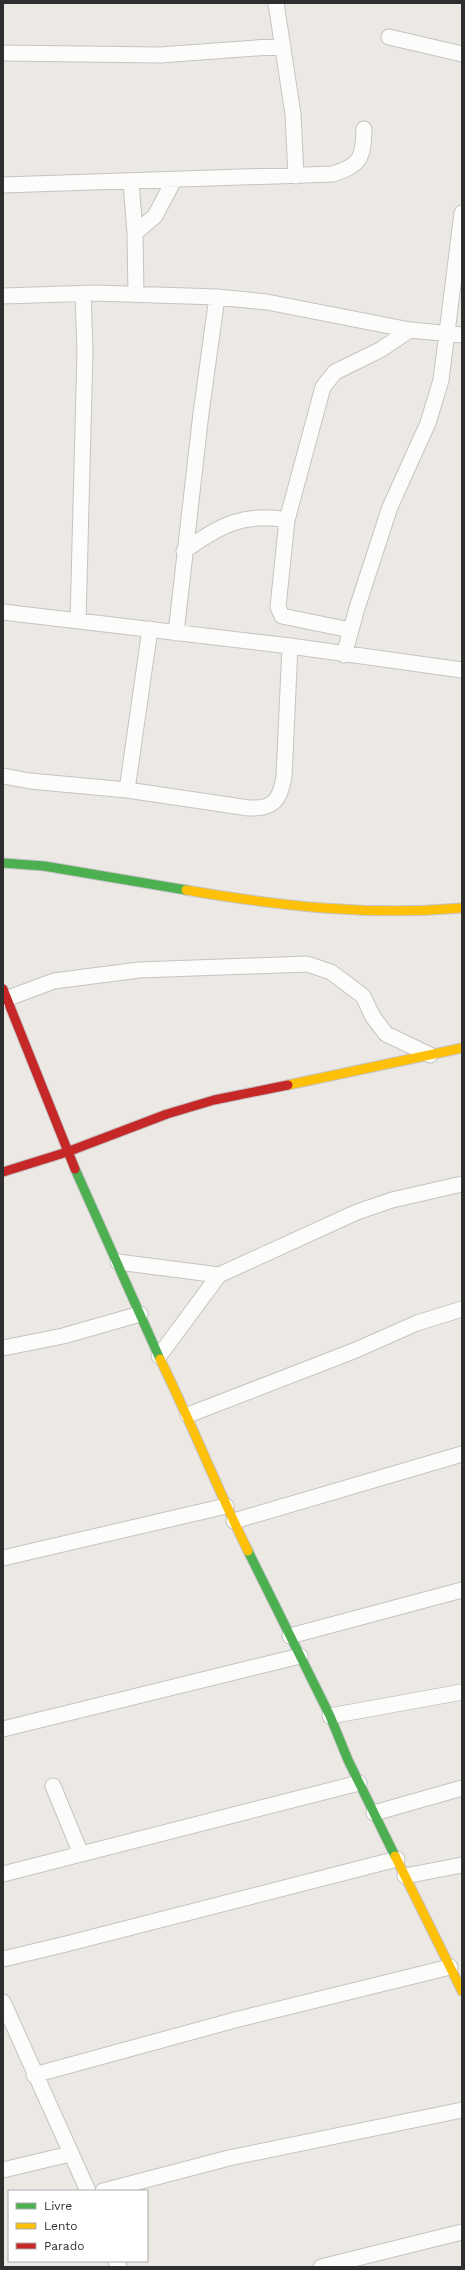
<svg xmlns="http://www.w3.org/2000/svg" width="465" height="2270" font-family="'Work Sans',sans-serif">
<rect width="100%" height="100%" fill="#ece8e4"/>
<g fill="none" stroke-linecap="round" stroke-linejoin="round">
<defs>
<path id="street" d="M276 3 293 114 296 176
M389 37 462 54
M3 53 160 55 283 46
M131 182 135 233 136 295
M3 185 333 174C361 165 363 158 364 129
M135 233 155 216 174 180
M3 296 96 293 217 297 267 302 410 330 462 335
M184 551C219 526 243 512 287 520
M3 612 290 646 462 670
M78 621 85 352 83 293
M350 630 282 616 278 607 287 520 323 387 335 372 380 350 410 330
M176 633 201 413 217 297
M344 655 357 608 390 507 428 423 441 380 462 213
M3 776 30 781 127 790 249 808C274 809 280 800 284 777L290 646
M127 790 150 629
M3 1000 54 981 139 970 307 964 331 972 363 996 373 1017 386 1034 430 1055
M118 1262 219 1275 357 1212 392 1200 462 1184
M3 1348 63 1336 140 1314
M159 1356 219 1275
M188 1415 356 1350 417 1323 462 1309
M234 1521 462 1454
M3 1558 226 1506
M290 1636 462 1590
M330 1716 462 1692
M3 1729 300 1656
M53 1786 81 1854
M374 1813 462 1788
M3 1874 359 1783
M405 1876 462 1865
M3 1959 66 1944 397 1859
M3 2002 88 2191
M34 2075 235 2020 450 1967
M3 2170 70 2154
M103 2191 229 2158 462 2110
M116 2261 119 2267
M321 2267 462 2232"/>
<path id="fast" d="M3 863 44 866 186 890
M75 1169 160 1359
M248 1551 330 1716 348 1760 395 1856"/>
<path id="slow" d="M186 890C279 906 367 916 462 908
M288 1085 462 1048
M160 1359C191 1422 217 1488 248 1551
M395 1856 462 1991"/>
<path id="jam" d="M3 989 75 1169
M3 1172 67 1152 167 1114 214 1100 288 1085"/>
</defs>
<use href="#street" stroke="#c5c4c5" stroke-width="17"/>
<use href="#fast" stroke="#c5c4c5" stroke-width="11"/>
<use href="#slow" stroke="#c5c4c5" stroke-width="11"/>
<use href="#jam" stroke="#c5c4c5" stroke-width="11"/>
<use href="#street" stroke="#fcfcfb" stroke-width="15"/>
<use href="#fast" stroke="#4caf50" stroke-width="9"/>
<use href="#slow" stroke="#ffc107" stroke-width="9"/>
<use href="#jam" stroke="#c62828" stroke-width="9"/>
</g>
<rect width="465" height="2270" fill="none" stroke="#2e2e2e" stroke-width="8"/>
<rect x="8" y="2190" width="140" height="72" fill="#ffffff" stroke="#ababab"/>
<rect x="16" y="2203" width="20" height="6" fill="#4caf50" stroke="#ababab"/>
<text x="44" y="2210" font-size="12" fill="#2e2e2e">Livre</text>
<rect x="16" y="2223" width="20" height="6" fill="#ffc107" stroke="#ababab"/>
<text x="44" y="2230" font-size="12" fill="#2e2e2e">Lento</text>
<rect x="16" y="2243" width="20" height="6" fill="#c62828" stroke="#ababab"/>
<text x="44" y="2250" font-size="12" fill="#2e2e2e">Parado</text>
</svg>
